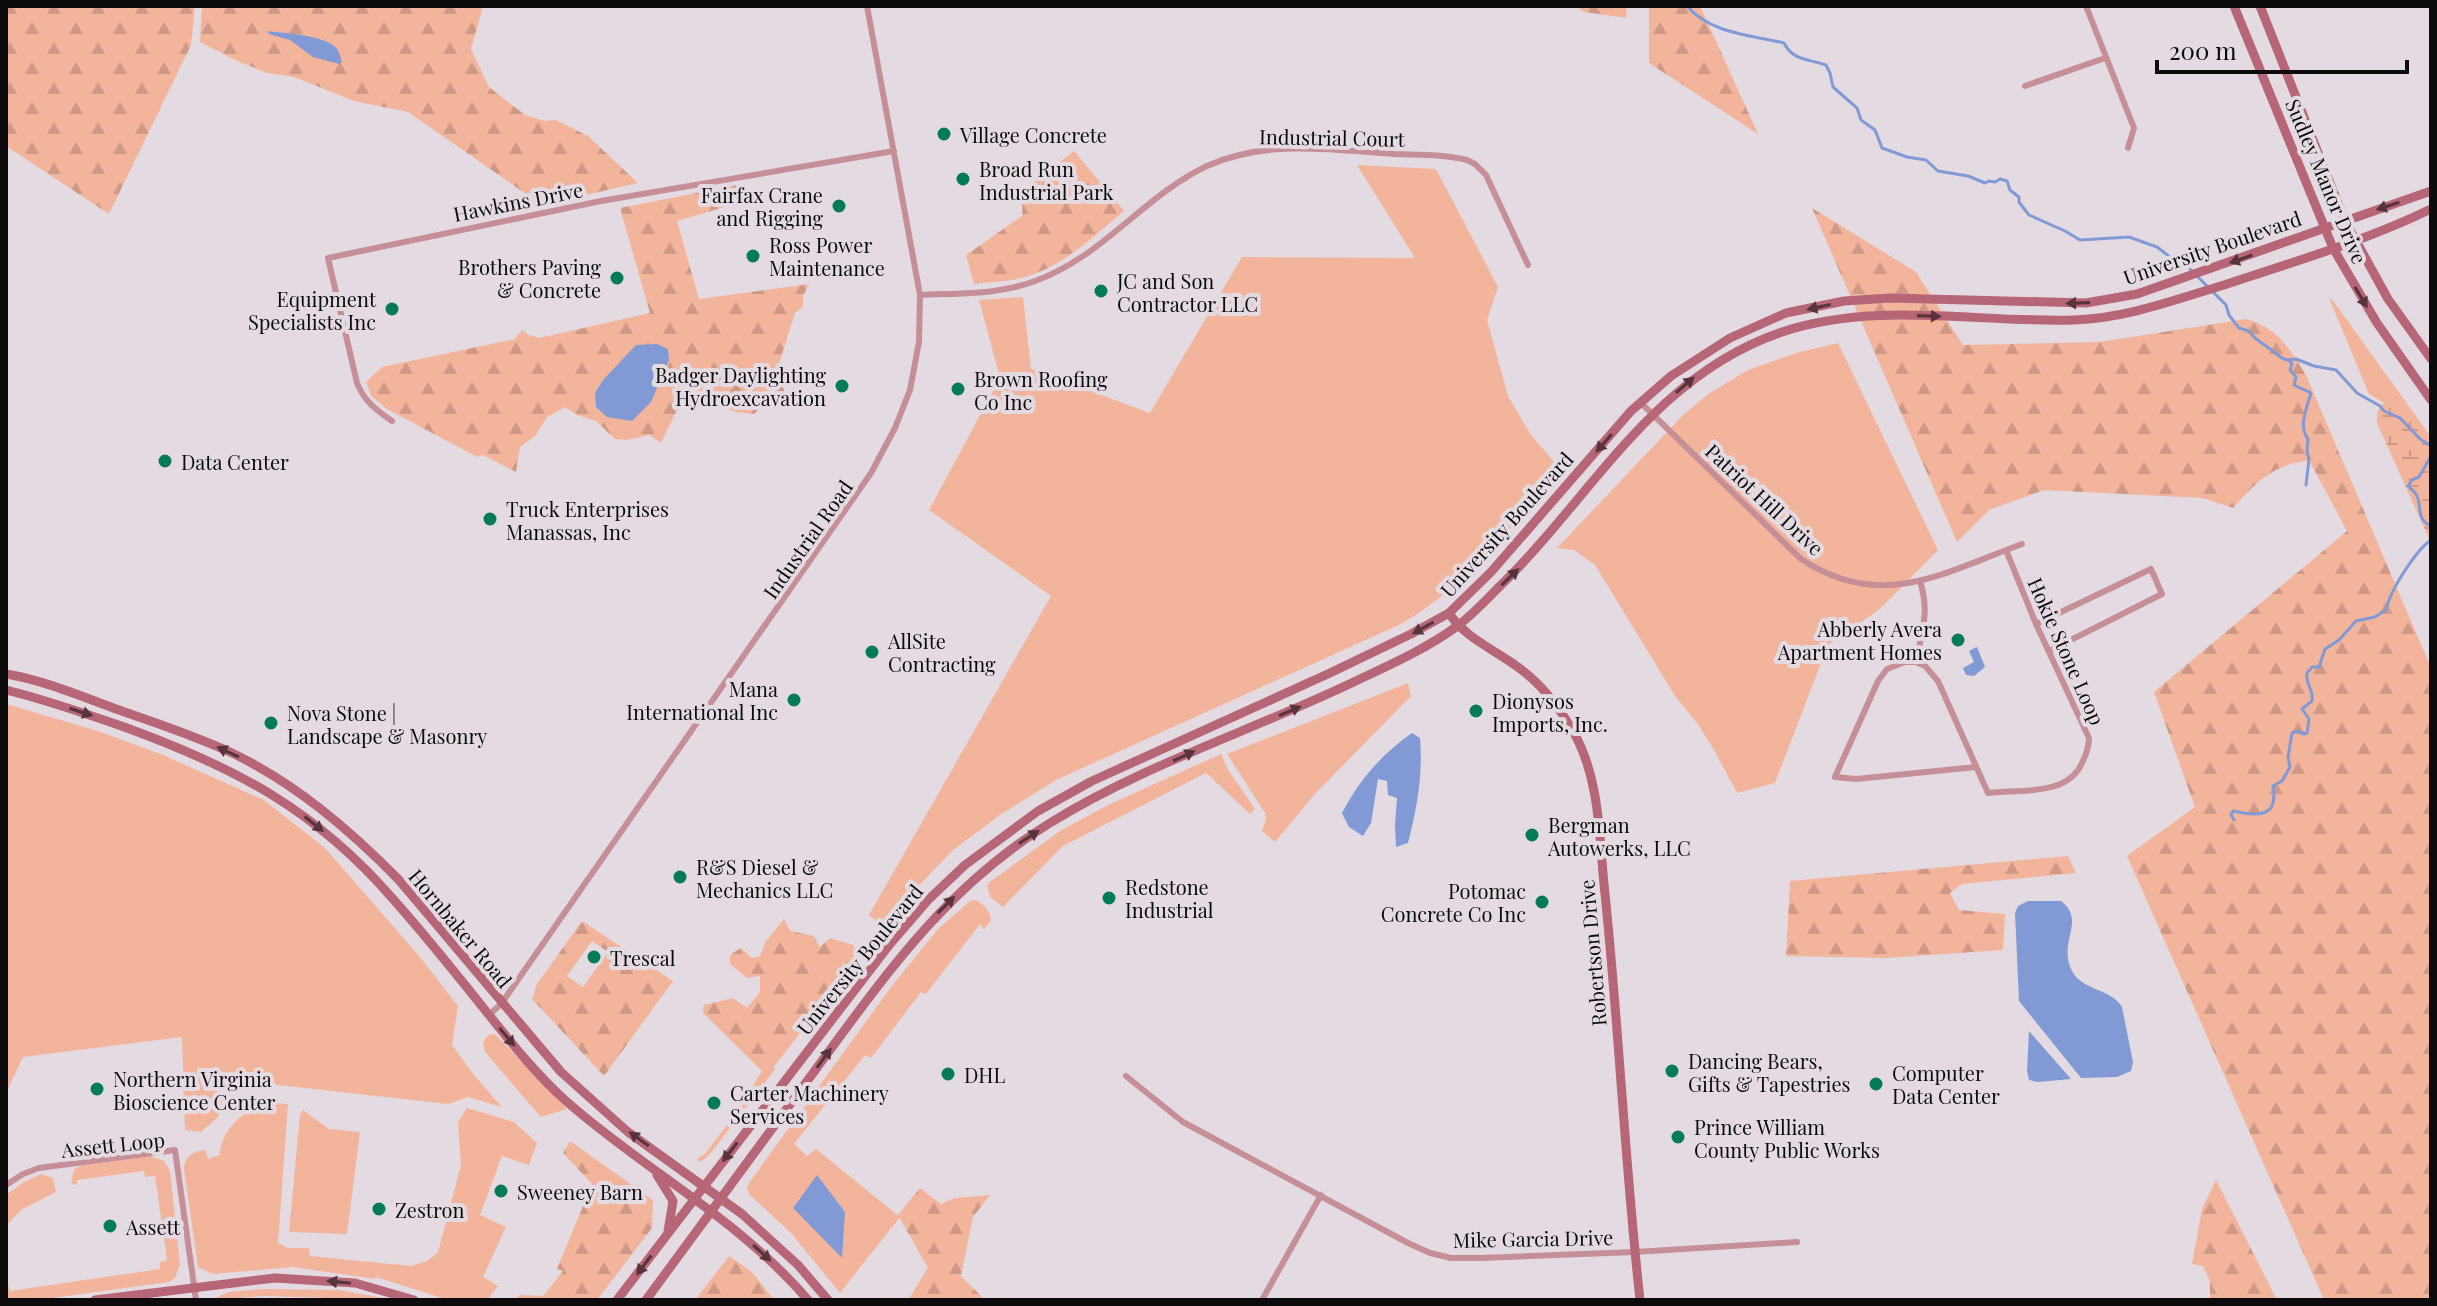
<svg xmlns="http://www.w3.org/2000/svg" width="2437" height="1306" font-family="'Playfair Display',serif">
<defs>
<pattern id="forest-firs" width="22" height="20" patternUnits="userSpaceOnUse" patternTransform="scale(2)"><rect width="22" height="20" fill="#f3b49c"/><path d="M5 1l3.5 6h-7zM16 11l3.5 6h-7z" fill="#cf9985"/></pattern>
<pattern id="wetland-marsh" width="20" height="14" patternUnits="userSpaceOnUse" patternTransform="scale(2)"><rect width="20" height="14" fill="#f3b49c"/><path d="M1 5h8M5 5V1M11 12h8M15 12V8" fill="none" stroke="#cf9985"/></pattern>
</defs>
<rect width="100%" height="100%" fill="#e4dbe2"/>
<path fill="#f3b49c" d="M1357 165 1436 169 1498 287 1487 320 1508 396 1531 435 1562 471C1512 527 1467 586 1401 624L1056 780 1000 815 953 850 881 925 869 915 1051 596 929 510 1000 378 979 300 1023 297 1031 369 1150 413 1242 257 1415 258Z
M2329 298 2334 302 2431 437V441L2404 415 2369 394Z
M1838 343 1938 550 1880 609 1828 645 1775 783 1737 793 1714 750 1697 723 1675 696 1595 565 1574 550 1557 548 1684 414 1710 393 1748 370 1796 353Z
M1408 683 1411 696 1315 794 1275 842 1262 831 1266 819 1265 813 1227 754Z
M6 704 98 731 163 755 264 800 325 848 420 957 458 1006 452 1045 474 1075 502 1107 468 1097 448 1104 260 1083 233 1094 216 1119 201 1132 185 1130 182 1037 23 1057 6 1093Z
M1221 754 1227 768 1255 809 1250 814 1206 773 1063 846 1003 907 990 897 987 885 991 881 1060 831 1108 805Z
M974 900C983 903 990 910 991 920L984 929 980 924 926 994 921 992 871 1058 865 1055 794 1144 807 1156 816 1149 900 1217 840 1293 791 1233 750 1195 747 1189 749 1183 891 987 938 929 970 901Z
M491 1034H495L567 1109 541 1117 538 1114 486 1053C482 1044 482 1039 491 1034Z
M773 1068H776L710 1154 701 1162 697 1159 705 1154 730 1121 762 1071Z
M271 1103 288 1104 278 1243 288 1248H309L310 1256 411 1266 427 1261 438 1252 461 1165 458 1122 467 1108 514 1122 537 1143 529 1165 502 1156 480 1215 506 1227 483 1277 498 1286 487 1300H448L376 1277 375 1279 293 1267 213 1274 198 1267 184 1169C184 1157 193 1151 205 1150L208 1159 220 1155C220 1130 246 1107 271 1103Z
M303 1110 329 1129 360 1132 347 1234 289 1232 300 1115Z
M150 1156 164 1161 170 1171 180 1264 175 1278 169 1282 38 1300H6V1278L10 1291 160 1269V1262L167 1260 155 1176 145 1177 144 1171 77 1180V1184L74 1185 71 1182 74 1170 80 1166Z
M41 1174 53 1178 56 1192 21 1210 6 1226V1195L24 1182Z
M262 1289 339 1290 393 1300 263 1296 216 1300 215 1298 229 1292Z"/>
<path fill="url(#forest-firs)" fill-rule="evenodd" d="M6 6H195L191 45 109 214 6 146Z
M202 6H480L482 10 471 49 489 87 525 115 545 121 556 120 588 136 638 183 542 205 408 112 354 101 294 77 267 73 235 60 200 42Z
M1576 6H1627L1626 18 1584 12Z
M1649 6H1700L1758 134 1649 63Z
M1074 151 1124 211C1094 236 1064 266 1025 277 1009 282 991 282 974 284L966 255 1022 216 1023 190Z
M742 184V202L677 221 699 299 809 284 803 296V307L795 313 777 370 785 393 782 399 768 401 754 414 736 412 692 396 679 406 661 443 649 435 627 440 615 439 596 421 577 415 565 407 547 417 536 435 520 447 516 472 483 455 477 457 387 409 371 396 366 382 382 367 515 339 522 330 527 334 539 338 650 313 620 208Z
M1812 208 1916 272 1963 345 2100 342 2246 319C2276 326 2291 350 2306 375L2431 668V1300H2324L2127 856 2195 807 2154 692 2347 531 2309 460C2271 466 2258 481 2233 508L2203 498 2044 490 1989 510 1957 542Z
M2068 856 2076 873 1962 884 1950 893 1959 910 2005 914 2003 950 1886 958 1786 956 1790 881Z
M784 919 790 931 814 936 820 947 830 938 853 945 860 955 773 1068 762 1071 703 1013 704 1005 733 998 747 1008 760 992V976L747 978 730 964V955L741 948 752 958 760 956 766 941Z
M582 921 673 981 604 1076 532 999 537 984ZM592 941 608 952 583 987 567 976Z
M570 1141 653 1200 652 1228 597 1300H515L520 1295 543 1296 563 1271 557 1269 592 1184 563 1153Z
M2216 1180 2277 1300H2210V1281L2203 1266 2192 1264 2202 1209Z
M920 1188 941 1204 955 1198 990 1195 973 1217 961 1276 985 1300H908L928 1268 898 1215Z
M729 1256 752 1272 774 1300H695Z"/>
<path fill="url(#wetland-marsh)" d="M2384 403 2404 415 2431 441V543L2377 423V412Z"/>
<path fill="#819ad5" d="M267 31C285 33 318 35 333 45 339 49 340 56 342 62L339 64 313 57 290 40 269 34Z
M657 344 668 349 669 360 651 402 632 421 607 417 596 407 595 393 603 380 636 345Z
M1977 647 1985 667 1974 676 1966 675 1963 668 1974 662 1969 651Z
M1412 733 1420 738C1423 775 1417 808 1408 843L1396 847 1395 825 1397 798 1388 795 1387 781 1378 779 1371 823 1363 836 1349 827 1342 813C1360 779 1381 755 1412 733Z
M2028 901H2061C2087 921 2057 941 2072 971 2081 990 2112 989 2122 1007L2133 1062 2131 1071 2117 1077 2081 1078 2019 1001 2015 913 2018 906Z
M2029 1031 2071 1079 2038 1082 2029 1080 2027 1071Z
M817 1175 845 1212 842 1258 793 1208Z"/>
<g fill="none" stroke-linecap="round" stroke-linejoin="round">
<path stroke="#819ad5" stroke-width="3" d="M1687 6C1711 34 1751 35 1784 43 1793 61 1809 59 1826 65L1830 73 1833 87 1857 108 1861 120 1875 130 1882 148 1907 157 1926 160 1938 171 1968 176 1985 183 1989 181 1995 182 2000 179 2007 181 2010 190 2019 197V202L2029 215 2065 231 2080 240 2129 237 2157 247 2174 260 2188 267 2208 287
M2213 292 2226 305 2229 315 2235 323 2239 328 2249 331 2255 338 2282 358 2287 360 2296 359 2314 366 2336 370 2357 393 2380 406 2384 411 2400 418 2420 439 2431 446
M2289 360 2292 364 2290 370 2296 377 2294 385 2311 393C2307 407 2298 427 2308 439L2307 452 2309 459 2306 485
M2431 456 2419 477 2412 480 2408 486C2411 489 2415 492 2417 496 2422 508 2416 519 2431 526
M2234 820 2231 815 2233 811C2256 816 2279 819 2273 786L2282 781 2290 767 2288 757 2292 733 2296 731 2304 734 2307 733 2309 719 2302 709 2312 701C2314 691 2305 683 2307 673L2312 667H2319L2325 649 2339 640 2356 621 2375 617 2386 610C2390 591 2415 551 2431 540"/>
<path stroke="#c68f98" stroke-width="6" d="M2086 6 2134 128 2128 148
M2025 86 2105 58
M920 295C959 293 999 295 1035 281 1101 258 1145 195 1207 166 1266 139 1332 150 1394 154 1418 155 1444 154 1467 160L1475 164 1486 175 1528 265
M1641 403 1801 559C1881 612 1943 573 2022 544
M392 421C376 410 364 401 357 383L328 258 601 201 894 151
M2036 624 2151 569 2162 594 2049 651
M1916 662C1922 630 1930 613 1920 581
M1976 767 1856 779 1835 777 1878 681 1887 669 1905 662H1916L1925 666 1938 681 1988 793C2019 789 2067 797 2082 763 2086 755 2089 748 2089 738L2036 624 2006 550
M489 1015 501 1004 871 473 895 428 910 390 919 342 920 295 867 6
M1126 1076 1183 1122 1408 1243 1430 1253 1451 1258H1480L1635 1252 1797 1242
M6 1185 23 1174 39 1168 175 1150 196 1300
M1262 1300 1321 1195"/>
<path stroke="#b66676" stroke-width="9" d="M2234 6 2333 248 2377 323 2431 400
M2260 6 2345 221 2388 299 2431 359
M1449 613C1464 637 1493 649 1515 665 1540 682 1560 708 1574 733 1601 781 1599 841 1605 894 1619 1029 1625 1165 1640 1300
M6 674C43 680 81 696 116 709 154 722 193 735 230 752 295 783 349 829 399 880L561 1072 628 1132 742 1214 798 1265 828 1300
M6 690C47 700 87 714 127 728 236 768 315 809 393 899 426 936 458 976 489 1015 513 1045 537 1075 566 1101 644 1170 739 1219 808 1300
M657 1175 673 1201 668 1231
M95 1300 275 1278 355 1283 414 1300
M617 1300 890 944 928 900 965 865 1038 811 1092 781 1330 673 1411 634 1449 613 1491 572 1631 411 1671 376 1730 338 1786 313 1844 301 1890 298 2086 303 2137 294 2431 191
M646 1300C703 1223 759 1146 816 1069 886 974 947 886 1050 823 1147 763 1257 729 1360 679 1392 664 1427 648 1456 627 1471 616 1484 602 1497 589 1590 500 1650 378 1779 333 1875 300 1975 323 2074 320 2127 318 2174 300 2224 285 2293 262 2365 241 2431 209"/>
</g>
<defs><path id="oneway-solid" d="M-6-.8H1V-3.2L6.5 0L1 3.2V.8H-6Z" transform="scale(2)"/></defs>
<g fill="#59333c">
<use href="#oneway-solid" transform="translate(2388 206) rotate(162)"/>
<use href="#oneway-solid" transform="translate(2241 259) rotate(161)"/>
<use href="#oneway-solid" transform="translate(2361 297) rotate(59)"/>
<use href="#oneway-solid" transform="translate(2078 303) rotate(178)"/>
<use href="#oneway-solid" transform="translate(1819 307) rotate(168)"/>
<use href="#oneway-solid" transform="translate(1929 316) rotate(2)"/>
<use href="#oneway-solid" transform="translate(1685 385) rotate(-41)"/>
<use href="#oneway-solid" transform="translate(1604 443) rotate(131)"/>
<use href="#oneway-solid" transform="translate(1510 577) rotate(-44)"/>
<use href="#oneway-solid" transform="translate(1423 628) rotate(151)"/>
<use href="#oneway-solid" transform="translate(1290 711) rotate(-23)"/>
<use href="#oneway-solid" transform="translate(81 712) rotate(18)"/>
<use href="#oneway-solid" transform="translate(228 752) rotate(-155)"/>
<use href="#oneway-solid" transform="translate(1184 756) rotate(-25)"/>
<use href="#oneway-solid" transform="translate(314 824) rotate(38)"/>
<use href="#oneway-solid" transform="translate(1029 837) rotate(-33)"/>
<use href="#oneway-solid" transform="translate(946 905) rotate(-45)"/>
<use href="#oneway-solid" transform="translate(507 1037) rotate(50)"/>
<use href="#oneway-solid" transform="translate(824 1058) rotate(-54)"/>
<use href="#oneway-solid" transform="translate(639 1139) rotate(-144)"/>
<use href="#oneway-solid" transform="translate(730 1152) rotate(128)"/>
<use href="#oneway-solid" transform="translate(762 1253) rotate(42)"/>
<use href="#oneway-solid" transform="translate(644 1265) rotate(127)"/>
<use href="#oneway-solid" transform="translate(339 1282) rotate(-174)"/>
</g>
<g fill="#037b58" stroke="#e4dbe2" stroke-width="3">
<circle cx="944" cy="134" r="8"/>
<circle cx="963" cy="179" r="8"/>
<circle cx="839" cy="206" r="8"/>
<circle cx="753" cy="256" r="8"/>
<circle cx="617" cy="278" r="8"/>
<circle cx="1101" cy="291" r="8"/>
<circle cx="392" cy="309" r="8"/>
<circle cx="842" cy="386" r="8"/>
<circle cx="958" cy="389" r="8"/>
<circle cx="165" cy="461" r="8"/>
<circle cx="490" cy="519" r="8"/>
<circle cx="1958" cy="640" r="8"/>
<circle cx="872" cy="652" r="8"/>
<circle cx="794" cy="700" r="8"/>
<circle cx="1476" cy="711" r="8"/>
<circle cx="271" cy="723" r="8"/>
<circle cx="1532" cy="835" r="8"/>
<circle cx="680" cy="877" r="8"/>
<circle cx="1109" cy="898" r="8"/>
<circle cx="1542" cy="902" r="8"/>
<circle cx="594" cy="957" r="8"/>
<circle cx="1672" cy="1071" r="8"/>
<circle cx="948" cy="1074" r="8"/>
<circle cx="1876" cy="1084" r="8"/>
<circle cx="97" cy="1089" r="8"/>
<circle cx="714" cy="1103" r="8"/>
<circle cx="1678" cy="1137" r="8"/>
<circle cx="501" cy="1191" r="8"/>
<circle cx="379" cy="1209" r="8"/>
<circle cx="110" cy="1226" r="8"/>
</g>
<g text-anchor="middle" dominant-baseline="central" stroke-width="8" stroke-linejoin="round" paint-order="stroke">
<g font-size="20" fill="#0d0a0d" stroke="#e4dbe2" text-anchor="start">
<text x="960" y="134">Village Concrete</text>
<text x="979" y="168">Broad Run<tspan x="979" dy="23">Industrial Park</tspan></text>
<text x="823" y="194" text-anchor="end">Fairfax Crane<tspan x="823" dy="23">and Rigging</tspan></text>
<text x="769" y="244">Ross Power<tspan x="769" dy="23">Maintenance</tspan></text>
<text x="601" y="266" text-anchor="end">Brothers Paving<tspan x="601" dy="23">&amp; Concrete</tspan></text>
<text x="1117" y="280">JC and Son<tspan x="1117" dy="23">Contractor LLC</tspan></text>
<text x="376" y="298" text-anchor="end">Equipment<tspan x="376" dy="23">Specialists Inc</tspan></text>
<text x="826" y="374" text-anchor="end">Badger Daylighting<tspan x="826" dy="23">Hydroexcavation</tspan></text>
<text x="974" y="378">Brown Roofing<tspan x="974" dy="23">Co Inc</tspan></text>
<text x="181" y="461">Data Center</text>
<text x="506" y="508">Truck Enterprises<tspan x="506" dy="23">Manassas, Inc</tspan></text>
<text x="1942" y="628" text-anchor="end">Abberly Avera<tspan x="1942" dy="23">Apartment Homes</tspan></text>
<text x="888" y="640">AllSite<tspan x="888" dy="23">Contracting</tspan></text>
<text x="778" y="688" text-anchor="end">Mana<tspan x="778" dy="23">International Inc</tspan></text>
<text x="1492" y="700">Dionysos<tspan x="1492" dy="23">Imports, Inc.</tspan></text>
<text x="287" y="712">Nova Stone |<tspan x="287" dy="23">Landscape &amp; Masonry</tspan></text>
<text x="1548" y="824">Bergman<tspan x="1548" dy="23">Autowerks, LLC</tspan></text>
<text x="696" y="866">R&amp;S Diesel &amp;<tspan x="696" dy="23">Mechanics LLC</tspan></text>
<text x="1125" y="886">Redstone<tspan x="1125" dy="23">Industrial</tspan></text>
<text x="1526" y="890" text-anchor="end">Potomac<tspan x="1526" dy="23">Concrete Co Inc</tspan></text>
<text x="610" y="957">Trescal</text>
<text x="1688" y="1060">Dancing Bears,<tspan x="1688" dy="23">Gifts &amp; Tapestries</tspan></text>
<text x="1892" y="1072">Computer<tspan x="1892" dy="23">Data Center</tspan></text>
<text x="964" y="1074">DHL</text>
<text x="113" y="1078">Northern Virginia<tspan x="113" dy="23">Bioscience Center</tspan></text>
<text x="730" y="1092">Carter Machinery<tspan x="730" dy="23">Services</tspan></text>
<text x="1694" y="1126">Prince William<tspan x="1694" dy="23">County Public Works</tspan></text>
<text x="517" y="1191">Sweeney Barn</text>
<text x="395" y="1209">Zestron</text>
<text x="126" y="1226">Assett</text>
</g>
<g font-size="20" fill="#0d0a0d" stroke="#e4dbe2">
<text transform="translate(1332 137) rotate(1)">Industrial Court</text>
<text transform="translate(2327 181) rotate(67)">Sudley Manor Drive</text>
<text transform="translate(518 201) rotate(-11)">Hawkins Drive</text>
<text transform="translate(2212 247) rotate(-19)">University Boulevard</text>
<text transform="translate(1765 499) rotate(43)">Patriot Hill Drive</text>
<text transform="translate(1506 524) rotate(-48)">University Boulevard</text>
<text transform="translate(807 539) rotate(-55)">Industrial Road</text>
<text transform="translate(2067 651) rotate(66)">Hokie Stone Loop</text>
<text transform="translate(461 928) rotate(50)">Hornbaker Road</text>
<text transform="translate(1592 953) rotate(-95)">Robertson Drive</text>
<text transform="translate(859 959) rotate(-51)">University Boulevard</text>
<text transform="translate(113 1144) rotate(-6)">Assett Loop</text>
<text transform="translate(1533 1238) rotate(-1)">Mike Garcia Drive</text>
</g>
</g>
<rect width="2437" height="1306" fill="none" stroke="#0d0a0d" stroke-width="16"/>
<path d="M2157 60v12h250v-12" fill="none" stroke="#0d0a0d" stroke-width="4"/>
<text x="2169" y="60" font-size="24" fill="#0d0a0d" stroke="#e4dbe2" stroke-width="6" paint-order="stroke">200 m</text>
</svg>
